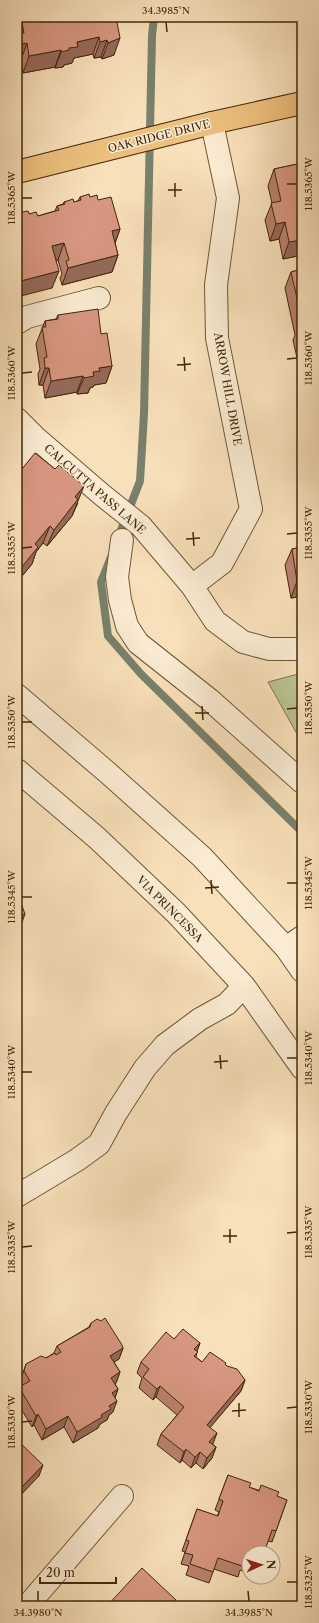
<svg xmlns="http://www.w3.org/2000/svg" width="319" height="1623" font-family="'Libre Caslon Text',serif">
<rect width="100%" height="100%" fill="#f8e0ba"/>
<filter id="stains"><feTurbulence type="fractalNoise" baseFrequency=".005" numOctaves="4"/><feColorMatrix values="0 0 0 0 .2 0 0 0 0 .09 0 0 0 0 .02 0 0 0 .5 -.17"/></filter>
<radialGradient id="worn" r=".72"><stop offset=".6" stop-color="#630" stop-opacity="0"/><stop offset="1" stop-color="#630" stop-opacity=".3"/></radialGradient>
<path fill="#bbc391" stroke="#7e764c" d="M302 673V743L268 682Z"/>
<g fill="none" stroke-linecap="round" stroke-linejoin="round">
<path stroke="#78816c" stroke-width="8" d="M118 538 140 481 144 414 152 36 154 17
M111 557 101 582 108 636 141 674 302 832"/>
<defs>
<path id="minor" d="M17 323 27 317 99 298
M17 419 35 437 101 494 141 526 192 586 215 621 243 642 269 649H302
M17 458 35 437
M122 540 117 577 120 600 127 626 138 643 210 700 302 782
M192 586 222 563 251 509 217 338 216 285 228 198 212 123
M17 695 108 773 202 857 286 948 302 971
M17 770 97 838 176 913 244 986 302 1068
M286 948 302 937
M17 1196 77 1160 99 1144 116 1113 145 1068 165 1045 200 1019 227 1004 244 986
M27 1606 122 1496"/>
<path id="major" d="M17 172 212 123 302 103"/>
</defs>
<use href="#minor" stroke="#6f5634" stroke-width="24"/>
<use href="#major" stroke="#412807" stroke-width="24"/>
<use href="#minor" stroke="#faebd2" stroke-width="22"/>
<use href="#major" stroke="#ecc07d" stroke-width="22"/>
</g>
<path fill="#b9816e" stroke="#412807" d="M17 17H116L114 55 102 59 101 57 94 58 93 54 74 58 72 63 64 65 63 67 55 68V67L23 73 21 60H17Z
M302 163V255L283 259 279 239 270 241 265 220 272 203 268 186 274 169Z
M80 197H90L98 200 120 229 115 243 118 255 112 272 62 285 60 278 62 274 58 260 56 261 52 288 17 216 18 213 29 214 38 216 55 211 57 206 63 204 64 202H74L78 201Z
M302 269V366L300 358H297L293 340 295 335 285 288 291 272Z
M58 315 101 334 112 366 106 383 94 385 93 387 90 388 88 393 77 394V392L45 398 43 385H39L38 374 40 369 36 344 45 321 56 319Z
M17 475 78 503 77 505 72 516 47 546 43 543 36 552 32 564 17 582Z
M302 547V620L298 597 291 598 285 565 292 549Z
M91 1323 123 1348 119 1359 114 1362 120 1372 116 1383 115 1384 118 1389 115 1398 113 1412 109 1415 107 1420 100 1424 98 1428 73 1443 64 1427 42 1440 34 1425 32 1427 17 1402V1392L19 1387 22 1385 20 1382 26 1364 46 1358 54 1353 57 1346 89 1327Z
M200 1343 197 1351 196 1357 202 1362 225 1365 245 1380 241 1391 210 1427 212 1444 216 1447 212 1458 203 1469 196 1463 191 1468 182 1460 180 1463 157 1445 161 1434 177 1415 156 1397 153 1400 139 1388 142 1378 137 1373 141 1362Z
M228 1475 249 1487 287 1500 272 1542 268 1541 249 1553V1573L240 1570 238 1577 214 1569 209 1583 186 1575 189 1566 181 1564 185 1552 182 1551 197 1509 217 1516 219 1512 215 1510Z"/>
<path fill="#96695a" stroke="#412807" d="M99 37 93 54 74 58 72 63 64 65 63 67 55 68 61 52 69 48 77 42Z
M120 38 114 55 102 59 108 43Z
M107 40 101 57 94 58 100 42Z
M27 43 21 60H17V58L22 44Z
M61 50 55 67 23 73 29 56Z
M285 222 279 239 270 241 276 224Z
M120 229 114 246 112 231Z
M302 240V255L283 259 289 242Z
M64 243 58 260 46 263 52 246Z
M118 255 112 272 62 285 68 268Z
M59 271 52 288 17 297V282Z
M302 346V353L300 358H297Z
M112 366 106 383 94 385 93 387 90 388 88 393 77 394 84 378 99 368Z
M45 368H49L43 385H39Z
M83 376 77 392 45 398 51 381Z
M84 486 72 516 47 546 54 530 75 497Z
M50 526 43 543 36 552 32 564 17 582V573L35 544Z
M297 581H302V587L298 597 291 598Z
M25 914 21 925 17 927V917Z
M200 1343 196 1354 194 1349Z
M123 1348 119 1359 106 1367 110 1356Z
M120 1372 116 1383 107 1389 111 1378Z
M245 1380 241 1391 203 1436 207 1425Z
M160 1386 156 1397 153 1400 157 1389Z
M118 1389 114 1400 112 1393Z
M117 1401 113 1412 109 1415 107 1420 100 1424 98 1428 73 1443 77 1432 101 1415 109 1406Z
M38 1414 34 1425 32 1427 36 1416Z
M68 1416 64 1427 42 1440 46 1429Z
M217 1433 213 1444 205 1453 209 1442Z
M216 1447 212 1458 203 1469 207 1458Z
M186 1449 182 1460 180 1463 184 1452Z
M200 1452 196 1463 191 1468 195 1457Z
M43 1465 39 1476 17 1499V1492Z
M176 1600 174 1606H171Z"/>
<path fill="#d79680" stroke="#412807" d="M21 17H116L120 38 108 43 107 40 100 42 99 37 77 42 78 47 69 48V50L61 52V50L29 56 27 43 22 44 20 33H24Z
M302 163V240L289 242 285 222 276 224 271 203 281 201 274 169Z
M89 194 90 197 97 195 98 200 111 197 120 229 112 231 118 255 68 268 66 261 69 260 64 243 52 246 59 271 17 282V216H18V213L28 211 29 214 36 212 38 216 59 210 57 206 65 204 64 202 73 199 74 202 81 200 80 197Z
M302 269V320L291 272Z
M98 309 101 334 107 333 112 366 99 368 100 371 93 372 94 376 84 378 83 376 51 381 49 368H45L44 358 47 357 42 327H46L45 321 58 319V315Z
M300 323H302V335Z
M35 453 55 469 59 465 84 486 75 497 78 499 54 530 50 526 35 544 38 547 17 573V514L20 510 17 507V475Z
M302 547V581H297L292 549Z
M17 892 25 914 17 917Z
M105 1318 122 1345 123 1348 110 1356 120 1372 111 1378 118 1389 112 1393 117 1401 109 1406 111 1409 101 1415 102 1417 77 1432 68 1416 46 1429 38 1414 36 1416 19 1387 30 1381 24 1371 26 1364 41 1356 46 1358 55 1353 56 1355 61 1352 57 1346 90 1327 91 1323 97 1319 101 1321Z
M183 1329 200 1343 194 1349 198 1352 194 1356 202 1362 210 1352 226 1363 225 1364 227 1366 237 1369 245 1380 207 1425 217 1433 209 1442 216 1447 207 1458 200 1452 195 1457 186 1449 184 1452 161 1434 184 1407 160 1386 157 1389 143 1377 149 1369 141 1362 166 1332 174 1339Z
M17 1440 43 1465 17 1492Z
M228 1475 251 1483 249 1487 259 1491 261 1485 279 1492 277 1496 287 1500 276 1531 272 1530 264 1553H249V1561L244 1559 242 1566 218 1558 213 1572 190 1564 193 1555 185 1553 189 1541 186 1540 197 1509 218 1516 223 1501 219 1499Z
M142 1568 176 1600 171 1606H107Z"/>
<path fill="none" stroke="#412807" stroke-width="1.5" d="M166 22 167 32M175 183V197M287 184H297M168 190H182M22 198H32M184 357 185 371M287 359 297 358M177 365 191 364M22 373 32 372M193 532 194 546M287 534 297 533M186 539 200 538M22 548 32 547M202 706 203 720M287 709 297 708M195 713H209M22 722H32M211 880 212 894M287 883H297M205 888 219 887M22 897H32M220 1055 221 1069M287 1058H297M214 1062 228 1061M22 1072H32M230 1229V1243M287 1233 297 1232M223 1236H237M22 1247 32 1246M239 1403V1417M287 1408 297 1407M232 1411 246 1410M22 1422 32 1421M287 1582H297M38 1591V1601M248 1591 249 1601"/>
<g text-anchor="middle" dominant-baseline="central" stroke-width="3" stroke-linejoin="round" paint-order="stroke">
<g font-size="11" fill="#412807" stroke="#faebd2">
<text transform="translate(159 136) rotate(-14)">OAK RIDGE DRIVE</text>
<text transform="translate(228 389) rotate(80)">ARROW HILL DRIVE</text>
<text transform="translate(95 489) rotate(41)">CALCUTTA PASS LANE</text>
<text transform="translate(170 909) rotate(45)">VIA PRINCESSA</text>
</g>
</g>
<rect width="319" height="1623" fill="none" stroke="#f8e0ba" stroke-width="44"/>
<g transform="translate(261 1565) rotate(87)"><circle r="19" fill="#faebd2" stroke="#b09d81"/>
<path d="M0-3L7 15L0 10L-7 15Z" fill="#8f2418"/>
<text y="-6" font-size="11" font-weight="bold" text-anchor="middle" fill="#412807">N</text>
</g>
<path d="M40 1577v6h76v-6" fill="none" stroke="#412807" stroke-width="2"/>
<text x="46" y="1577" font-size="12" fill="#412807" stroke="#faebd2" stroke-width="3" paint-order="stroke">20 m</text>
<rect x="22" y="22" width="275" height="1579" fill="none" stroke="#412807" stroke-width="1.5"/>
<g font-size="10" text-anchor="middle" fill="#412807">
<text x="166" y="14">34.3985°N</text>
<text transform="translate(308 184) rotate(-90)" y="4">118.5365°W</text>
<text transform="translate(11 198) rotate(-90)" y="4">118.5365°W</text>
<text transform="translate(308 358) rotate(-90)" y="4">118.5360°W</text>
<text transform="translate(11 373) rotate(-90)" y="4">118.5360°W</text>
<text transform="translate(308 533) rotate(-90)" y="4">118.5355°W</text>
<text transform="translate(11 548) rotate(-90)" y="4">118.5355°W</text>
<text transform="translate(308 708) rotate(-90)" y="4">118.5350°W</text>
<text transform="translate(11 722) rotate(-90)" y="4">118.5350°W</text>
<text transform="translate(308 883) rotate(-90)" y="4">118.5345°W</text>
<text transform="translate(11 897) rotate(-90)" y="4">118.5345°W</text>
<text transform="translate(308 1058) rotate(-90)" y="4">118.5340°W</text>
<text transform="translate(11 1072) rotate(-90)" y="4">118.5340°W</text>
<text transform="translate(308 1232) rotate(-90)" y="4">118.5335°W</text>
<text transform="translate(11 1247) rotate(-90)" y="4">118.5335°W</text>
<text transform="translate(308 1407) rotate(-90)" y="4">118.5330°W</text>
<text transform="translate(11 1422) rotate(-90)" y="4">118.5330°W</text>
<text transform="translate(308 1582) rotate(-90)" y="4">118.5325°W</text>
<text x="38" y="1616">34.3980°N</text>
<text x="249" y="1616">34.3985°N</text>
</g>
<rect width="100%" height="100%" filter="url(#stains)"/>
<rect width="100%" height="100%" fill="url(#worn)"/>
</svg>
